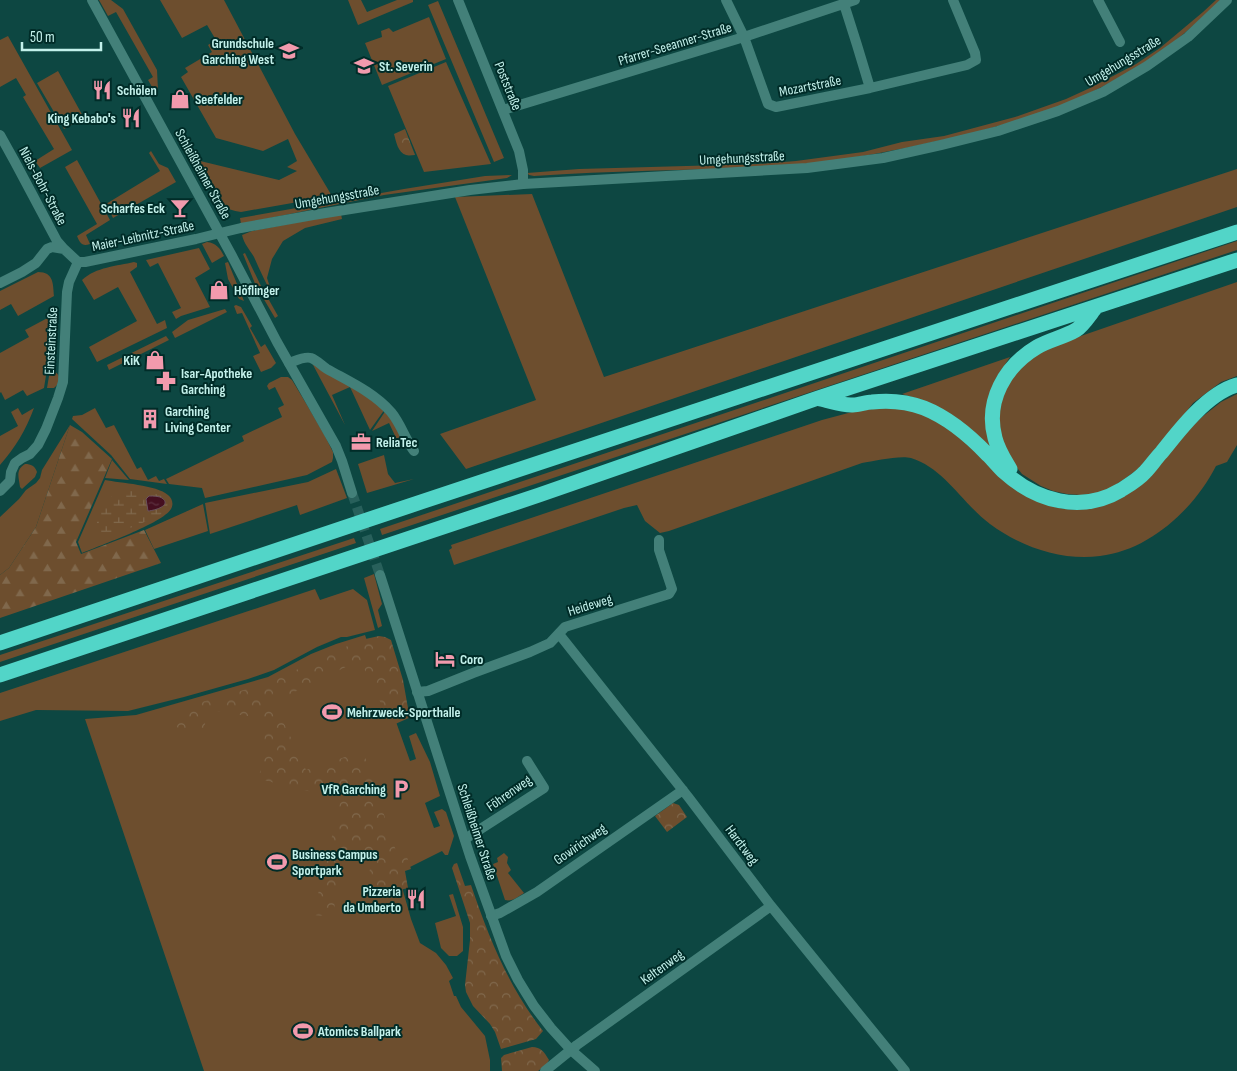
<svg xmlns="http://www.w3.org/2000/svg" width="1237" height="1071" font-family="'Sofia Sans Condensed',sans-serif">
<defs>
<pattern id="forest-firs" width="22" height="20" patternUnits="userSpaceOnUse" patternTransform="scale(1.25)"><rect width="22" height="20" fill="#6d4e2e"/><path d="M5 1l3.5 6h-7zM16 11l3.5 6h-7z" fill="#80684c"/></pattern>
<pattern id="wetland-marsh" width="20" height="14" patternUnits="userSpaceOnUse" patternTransform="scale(1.25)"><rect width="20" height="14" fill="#6d4e2e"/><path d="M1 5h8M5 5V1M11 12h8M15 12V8" fill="none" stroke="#80684c"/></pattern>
<pattern id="park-crowns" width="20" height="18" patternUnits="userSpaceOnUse" patternTransform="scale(1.25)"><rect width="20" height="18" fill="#6d4e2e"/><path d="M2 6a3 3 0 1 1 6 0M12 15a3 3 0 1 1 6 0" fill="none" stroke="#80684c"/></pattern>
<pattern id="water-ripples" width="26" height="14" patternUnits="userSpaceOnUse" patternTransform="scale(1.25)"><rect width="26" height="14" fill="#450f20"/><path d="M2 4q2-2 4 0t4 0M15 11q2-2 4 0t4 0" fill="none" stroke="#5e3241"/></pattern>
</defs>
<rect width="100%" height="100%" fill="#0d4742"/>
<path fill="#6d4e2e" d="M99 0H111L123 9 157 70 158 90 155 92 148 80 153 77 116 12 108 16Z
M160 0H224L295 134 332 196 241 212C233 211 227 209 221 203L192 159 279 180 297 171 287 167 297 161 288 139 263 151 216 138 181 77 188 72 185 68 212 52 208 45 216 40 207 25 182 38Z
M348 0H361L367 12 397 0H413V2L358 25Z
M1216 0H1222C1202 17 1183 36 1162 51 1146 62 1130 72 1113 81 1050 116 977 133 906 148 869 155 832 162 794 165 707 171 621 170 534 176L529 175 527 173 579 169 758 164 796 161 863 152 902 142 944 136 1015 117 1066 99 1090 88 1136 64 1160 48 1203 12Z
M438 1 504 158 494 162 428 5Z
M429 17 446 59 382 85 365 43 382 37 381 31 389 28 393 32Z
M8 36 72 150 40 168 35 161 54 149 23 97 26 95 16 78 0 87V40Z
M446 62 491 164 424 172 388 86Z
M58 71 84 118 64 129 37 83Z
M151 151 159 164 168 168 176 182 113 218 106 204 160 171 149 153Z
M77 160 110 220 86 235 90 244C82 247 80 243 77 236L97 224 65 167Z
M1237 169V207L466 469 440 434 536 400 455 197 532 194 604 377Z
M512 175 507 178 384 195 241 224 240 218 404 189 485 176Z
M341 214 342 219 305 228 283 241 272 259 267 278 274 299C267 285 260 271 254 257 250 250 244 244 242 235L252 231Z
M1237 241V250L382 535 380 529Z
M207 242C216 243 220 248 224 256L212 263 202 244Z
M199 248 210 269 195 278 210 307 181 316 176 319 172 312 181 308 158 263 150 267 146 260Z
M245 253 260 284 278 316 275 318 256 286 243 254Z
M134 262 137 263V267L130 272 157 324 165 320 167 328 97 362 89 347 137 321 118 287 94 300 82 280C96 267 117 266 134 262Z
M228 262 244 301 239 299 228 279 225 263Z
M38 272C54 272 53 284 54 296L18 316 11 304 0 310V291Z
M1237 282V376L1221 382 1193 403 1177 424 1138 469 1123 480 1109 489 1097 493 1081 495 1067 494 1053 491 1041 486 1022 474 1010 459 1003 447 998 415 1005 385 1031 355 1052 346Z
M236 305 241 307 252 326 250 328 261 347 265 344 276 363 271 368 261 372 253 356 260 353 242 313 237 314 234 306Z
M225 309 227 312 175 338 172 332 188 320Z
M55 314V320L50 326 47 334 48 363 44 388 27 396 23 390 5 400 1 392 0 393V353L29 337 25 330Z
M166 336 169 340 109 370 107 365Z
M1010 357 996 378 990 397 994 451 922 400 902 394Z
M312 363 343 380 385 409 370 430 350 387 332 395 345 425Z
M50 370C60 372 63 381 54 388H47Z
M281 377H288L292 380 307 405 325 436 333 452V458L332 462 307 475 205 498 202 488 169 484 166 479 244 441 242 436 282 417 278 408 284 405 275 387 269 390 267 386 269 383Z
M1237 394V445L1227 462 1216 466C1194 509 1150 550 1100 556 1062 561 1021 547 990 524 963 504 944 468 911 458 900 455 874 461 862 463L669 531 660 533 645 521 637 505 624 508 454 565 449 550 452 548 451 545 822 420 867 408 900 407 939 420 1036 500C1063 513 1088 512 1115 501L1202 417 1221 402Z
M18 408 22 415 34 408C26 430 15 448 0 465V436L18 426 11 412Z
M95 408 106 428 114 425 137 469 141 467 148 480 156 476 159 481 164 479 167 484 130 479 111 455 72 419 73 416 82 415Z
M386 410 402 439 397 440 389 423 372 431Z
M70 425 36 527 9 568 0 575V517L19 499 26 490 36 483 40 478 42 470Z
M384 455 388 474 395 483 414 479 367 493 358 464Z
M112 460 129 480 105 478Z
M25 464C31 464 35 466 37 472L35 477 22 489 20 487C19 478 15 470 25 464Z
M336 469 347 498 300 515 297 505 210 534 205 503 308 482Z
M105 480C120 483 157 485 168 495 172 498 174 504 171 509 163 523 99 546 82 553L78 542Z
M203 504 208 531 154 549 145 530Z
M354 538 356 543 0 662V655Z
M374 574 382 604 378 610 382 626 378 628 364 578Z
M315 589 320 600 353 589 367 600 375 630 347 637H341L317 647 274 670 248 679 184 697 128 711 36 710 0 721V693Z
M365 635 410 761 416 759 409 736 416 733 430 762 440 796 425 803 434 828 440 826 434 812 442 809 446 812 454 836 448 855H445L442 851 398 873 411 919 420 943 436 953 446 965 453 978 449 981 454 996H456L461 1007 485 1036 490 1060V1071H204L85 719 136 715 268 677 311 654 336 644Z
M504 853 508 857 507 863 511 870 508 873 524 893C518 897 512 902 505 900L493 864 498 862 497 858Z
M453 894 463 927V951L457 956H449L441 948 435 923 456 916 449 895Z"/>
<path fill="url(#forest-firs)" d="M70 425 82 432 112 459 76 542 81 554 144 530 161 563 0 618V575L9 568 36 527Z"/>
<path fill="url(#wetland-marsh)" d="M131 491 149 492 165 497C170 505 167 510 160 515 149 520 115 536 104 535 87 532 104 502 112 496 118 492 124 492 131 491Z"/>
<path fill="url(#park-crowns)" d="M405 129 415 155C412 155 409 156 406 155 398 153 396 141 394 134Z
M379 636 385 637 391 640 403 680 408 708 411 717 393 725 390 722 360 660 274 702 306 770 363 751 398 857 406 854 411 869 405 871 408 888 363 899 374 852 348 846 334 908 327 910 324 916 313 915 341 799 259 779 267 719 208 710 203 733 175 727 184 707 268 683 352 644 361 640Z
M673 803 679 805 687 817 667 832 655 816Z
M457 863 465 886 471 885C489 938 508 986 543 1031L536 1039 501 1049 495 1032 490 1024 473 1006 466 992 465 985 470 940V923L452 868 454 864Z
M532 1047C541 1047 544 1052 549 1060L547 1064 538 1071H502L501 1058 504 1055Z"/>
<path fill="url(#water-ripples)" stroke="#6b535d" d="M149 496C153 496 159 496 162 498 173 506 152 511 148 511L146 499Z"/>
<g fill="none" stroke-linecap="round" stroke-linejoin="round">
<path stroke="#28605b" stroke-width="10" stroke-dasharray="10 5" stroke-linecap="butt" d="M352 493 380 575"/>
<path stroke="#438079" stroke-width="10" d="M458 0 519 151 523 170V184
M726 0 744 37 768 104 776 107 870 88 967 65 976 60 975 53 953 0
M1098 0 1120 42
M844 4 857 45 870 88
M503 110 744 37 855 0
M0 135 15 162 57 241 64 249
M0 283 22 272 36 263 47 249 52 247 64 249 78 262H85L196 239 220 233
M289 363C295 361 304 356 311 358 317 360 322 366 327 369 350 382 373 392 391 412 401 424 405 439 414 451
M0 491 10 481 11 472 15 463 22 458 30 454 38 445 46 429 58 398 63 382 67 292 69 282 78 262
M559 634 689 798 771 906 905 1071
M417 692 428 691 473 673 530 652 550 643 565 627 669 594 672 589 659 550V540
M465 839 544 788 527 761
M491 916 500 913 537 892 683 790
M545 1071 577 1045 771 906"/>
<path stroke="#438079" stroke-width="10" d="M92 0 232 256 277 342 336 446 342 461 352 493
M220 233 241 228 313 215 470 190 523 184 807 168 883 158 941 145 998 131 1058 111 1103 92 1147 66 1188 37 1227 0
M380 575 470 856 506 956 518 980 534 1006 551 1028 571 1050 595 1071"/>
<path stroke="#52d5c8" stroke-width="15" d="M820 399C830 401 844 406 853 405 859 405 866 402 872 402 889 400 908 402 924 408 949 418 969 435 988 455 993 460 998 466 1003 471 1036 501 1081 514 1121 490 1129 485 1139 479 1145 472 1151 466 1156 458 1162 452 1180 429 1208 393 1237 385
M1010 469C1004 459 998 450 995 438 985 401 1005 366 1037 347 1049 340 1064 337 1076 330 1083 326 1091 313 1096 307
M0 643C412 505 824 366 1237 232
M0 675 539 495 818 398 1237 260"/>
</g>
<defs>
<symbol id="school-bare" viewBox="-9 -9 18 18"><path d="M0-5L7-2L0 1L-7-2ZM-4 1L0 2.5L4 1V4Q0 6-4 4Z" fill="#f29aad" stroke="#002c28" stroke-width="2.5" paint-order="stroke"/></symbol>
<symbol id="restaurant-bare" viewBox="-9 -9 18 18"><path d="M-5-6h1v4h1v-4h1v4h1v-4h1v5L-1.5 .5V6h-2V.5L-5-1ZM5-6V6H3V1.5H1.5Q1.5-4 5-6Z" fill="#f29aad" stroke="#002c28" stroke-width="2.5" paint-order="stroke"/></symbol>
<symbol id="shop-bare" viewBox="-9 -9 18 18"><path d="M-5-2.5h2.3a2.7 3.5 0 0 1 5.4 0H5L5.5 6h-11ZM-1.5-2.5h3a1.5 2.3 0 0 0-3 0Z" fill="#f29aad" stroke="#002c28" stroke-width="2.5" paint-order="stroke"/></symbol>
<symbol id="bar-bare" viewBox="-9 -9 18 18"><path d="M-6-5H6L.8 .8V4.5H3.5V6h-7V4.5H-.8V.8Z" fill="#f29aad" stroke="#002c28" stroke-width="2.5" paint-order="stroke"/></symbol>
<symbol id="pharmacy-bare" viewBox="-9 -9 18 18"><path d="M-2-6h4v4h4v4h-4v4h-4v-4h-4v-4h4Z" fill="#f29aad" stroke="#002c28" stroke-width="2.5" paint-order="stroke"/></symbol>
<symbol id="building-bare" viewBox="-9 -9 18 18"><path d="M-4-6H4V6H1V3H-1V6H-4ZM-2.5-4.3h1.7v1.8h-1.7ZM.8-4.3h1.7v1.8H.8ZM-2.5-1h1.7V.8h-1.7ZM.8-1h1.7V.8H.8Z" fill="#f29aad" stroke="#002c28" stroke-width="2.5" paint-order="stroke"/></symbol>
<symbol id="office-bare" viewBox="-9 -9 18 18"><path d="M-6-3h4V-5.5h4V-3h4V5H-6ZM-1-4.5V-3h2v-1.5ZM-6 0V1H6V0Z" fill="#f29aad" stroke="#002c28" stroke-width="2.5" paint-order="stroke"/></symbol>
<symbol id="hotel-bare" viewBox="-9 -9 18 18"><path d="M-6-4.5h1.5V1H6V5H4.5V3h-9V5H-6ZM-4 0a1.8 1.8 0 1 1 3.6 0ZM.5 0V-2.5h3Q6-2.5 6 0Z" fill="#f29aad" stroke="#002c28" stroke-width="2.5" paint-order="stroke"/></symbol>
<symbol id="stadium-bare" viewBox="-9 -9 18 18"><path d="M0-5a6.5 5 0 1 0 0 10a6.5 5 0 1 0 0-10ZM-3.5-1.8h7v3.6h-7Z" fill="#f29aad" stroke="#002c28" stroke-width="2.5" paint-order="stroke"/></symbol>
<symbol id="parking-bare" viewBox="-9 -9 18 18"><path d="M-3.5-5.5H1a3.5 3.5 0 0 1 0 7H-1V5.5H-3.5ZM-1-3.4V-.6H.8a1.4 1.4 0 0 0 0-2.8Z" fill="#f29aad" stroke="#002c28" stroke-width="2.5" paint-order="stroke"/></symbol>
</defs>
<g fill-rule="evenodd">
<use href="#school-bare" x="275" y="37" width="28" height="28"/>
<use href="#school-bare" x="350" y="52" width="28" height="28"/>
<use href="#restaurant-bare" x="88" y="76" width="28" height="28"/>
<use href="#shop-bare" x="166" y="85" width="28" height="28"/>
<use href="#restaurant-bare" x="117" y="104" width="28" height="28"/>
<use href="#bar-bare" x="166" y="194" width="28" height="28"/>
<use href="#shop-bare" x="205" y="276" width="28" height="28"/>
<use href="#shop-bare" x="141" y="346" width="28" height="28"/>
<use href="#pharmacy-bare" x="152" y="367" width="28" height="28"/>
<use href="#building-bare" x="136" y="405" width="28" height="28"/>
<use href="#office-bare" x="347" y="428" width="28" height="28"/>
<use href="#hotel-bare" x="431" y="645" width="28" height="28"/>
<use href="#stadium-bare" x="318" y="698" width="28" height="28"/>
<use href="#parking-bare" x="387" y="775" width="28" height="28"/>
<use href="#stadium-bare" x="263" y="848" width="28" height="28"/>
<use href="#restaurant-bare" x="402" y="885" width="28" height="28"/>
<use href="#stadium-bare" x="289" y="1017" width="28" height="28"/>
</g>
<g text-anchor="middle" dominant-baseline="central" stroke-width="4" stroke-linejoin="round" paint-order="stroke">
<g font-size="14" font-weight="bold" fill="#c3f1eb" stroke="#002c28" text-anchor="start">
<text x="274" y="43" text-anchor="end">Grundschule<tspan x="274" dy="16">Garching West</tspan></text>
<text x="379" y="66">St. Severin</text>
<text x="117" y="90">Schölen</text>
<text x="195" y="99">Seefelder</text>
<text x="116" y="118" text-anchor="end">King Kebabo's</text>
<text x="165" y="208" text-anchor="end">Scharfes Eck</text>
<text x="234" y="290">Höflinger</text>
<text x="140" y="360" text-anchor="end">KiK</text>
<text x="181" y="373">Isar-Apotheke<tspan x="181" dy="16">Garching</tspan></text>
<text x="165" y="411">Garching<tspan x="165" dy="16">Living Center</tspan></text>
<text x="376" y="442">ReliaTec</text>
<text x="460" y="659">Coro</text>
<text x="347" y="712">Mehrzweck-Sporthalle</text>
<text x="386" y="789" text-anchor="end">VfR Garching</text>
<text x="292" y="854">Business Campus<tspan x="292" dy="16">Sportpark</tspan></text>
<text x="401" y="891" text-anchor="end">Pizzeria<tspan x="401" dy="16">da Umberto</tspan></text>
<text x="318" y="1031">Atomics Ballpark</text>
</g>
<g font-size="14" fill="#c3f1eb" stroke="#002c28">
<text transform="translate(675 44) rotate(-17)">Pfarrer-Seeanner-Straße</text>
<text transform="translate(1123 61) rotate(-31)">Umgehungsstraße</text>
<text transform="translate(508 86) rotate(68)">Poststraße</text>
<text transform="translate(810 86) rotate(-11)">Mozartstraße</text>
<text transform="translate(742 158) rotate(-3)">Umgehungsstraße</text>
<text transform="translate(203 174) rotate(61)">Schleißheimer Straße</text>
<text transform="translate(43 186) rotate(62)">Niels-Bohr-Straße</text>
<text transform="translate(337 197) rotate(-10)">Umgehungsstraße</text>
<text transform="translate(143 236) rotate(-12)">Maier-Leibnitz-Straße</text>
<text transform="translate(51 341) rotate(-87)">Einsteinstraße</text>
<text transform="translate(590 605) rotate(-17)">Heideweg</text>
<text transform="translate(509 793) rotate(-35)">Föhrenweg</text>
<text transform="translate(477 832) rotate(72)">Schleißheimer Straße</text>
<text transform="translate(580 844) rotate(-35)">Gowirichweg</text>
<text transform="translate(742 845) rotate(53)">Hardtweg</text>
<text transform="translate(662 967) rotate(-36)">Keltenweg</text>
</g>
</g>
<path d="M22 42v8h79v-8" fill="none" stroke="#c3f1eb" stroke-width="2.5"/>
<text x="30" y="42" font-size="15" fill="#c3f1eb" stroke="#002c28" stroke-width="4" paint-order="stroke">50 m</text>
</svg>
